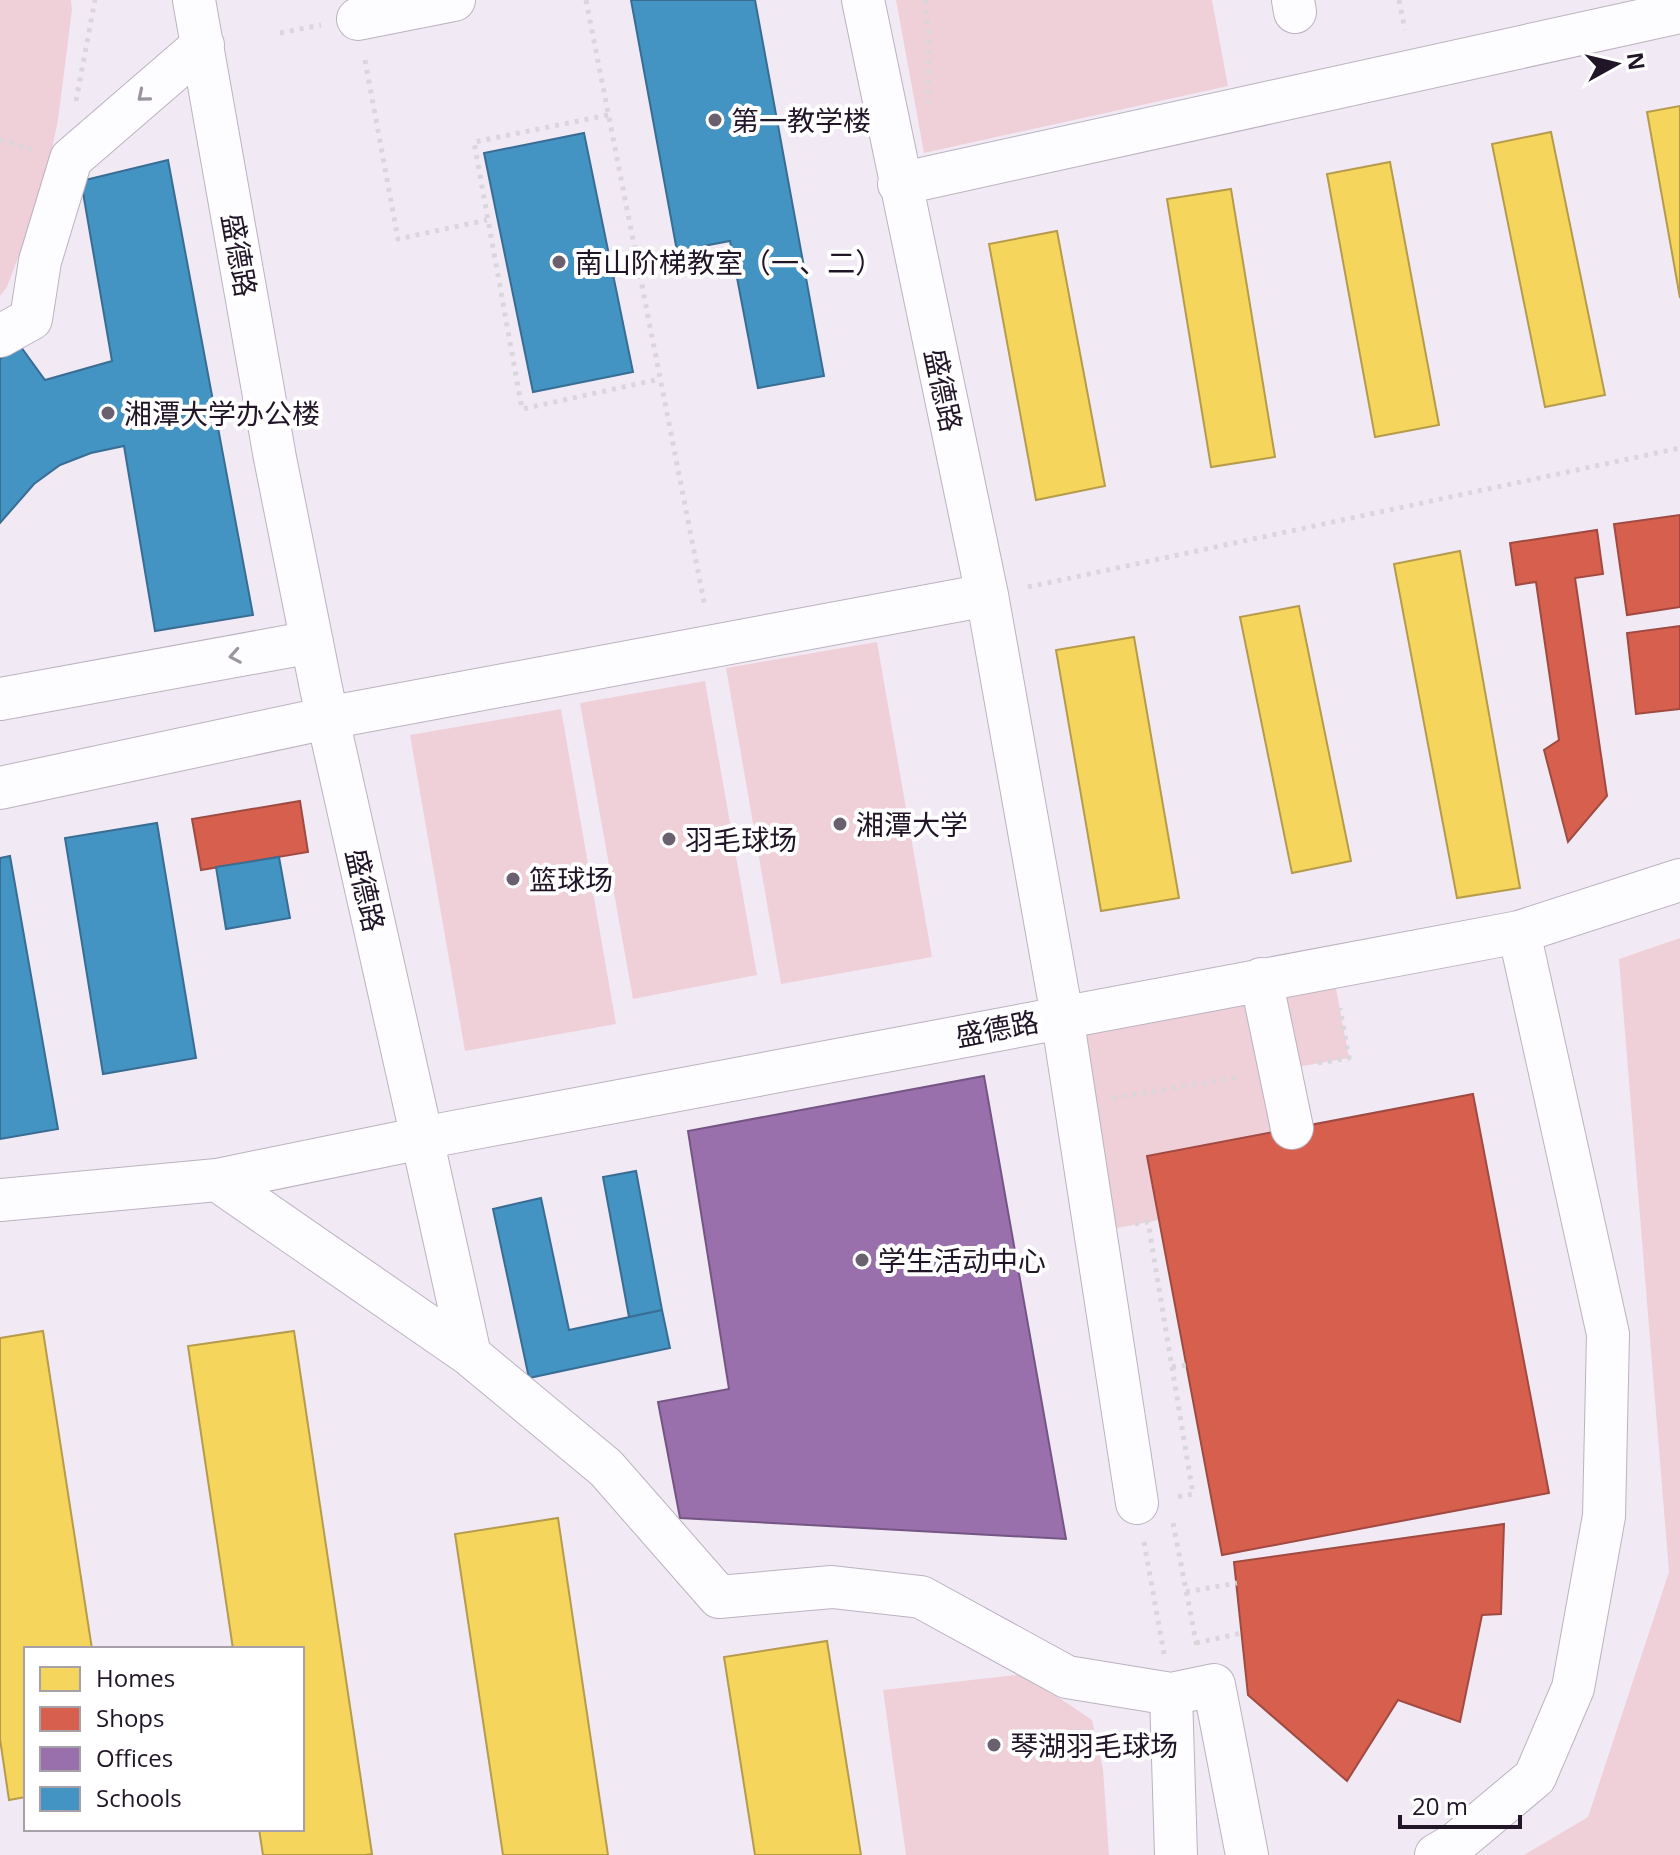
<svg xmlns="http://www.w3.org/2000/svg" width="1680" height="1855" font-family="'Open Sans','Noto Sans SC',sans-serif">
<rect width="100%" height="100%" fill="#f1eaf5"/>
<path fill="#f0d0d8" d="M0 0H71L72 10 58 120 44 188 7 287 0 296Z
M896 0H1212L1228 86 924 153Z
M877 642 932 957 781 984 726 668Z
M705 681 757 975 633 999 580 703Z
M561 709 616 1024 465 1051 410 735Z
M1680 938V1855H1524L1588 1817 1669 1572 1619 959Z
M1335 983 1349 1058 1280 1070 1292 1128 1148 1156 1159 1220 1102 1231 1084 1034Z
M1024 1674 1092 1720 1103 1769 1109 1855H906L883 1690Z"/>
<path fill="#f6d55c" stroke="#b69b4c" stroke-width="2" d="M1680 106V298L1647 112Z
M1551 132 1605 395 1545 407 1492 144Z
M1390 162 1439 425 1375 437 1327 174Z
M1231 189 1275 457 1211 467 1167 199Z
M1057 231 1105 486 1036 500 989 244Z
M1460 551 1520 888 1457 898 1394 564Z
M1299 606 1351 861 1292 873 1240 617Z
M1134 637 1179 898 1101 911 1056 650Z
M43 1331 92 1649H26V1797L9 1800 0 1739V1338Z
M294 1331 372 1854 365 1855H263L259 1829H302V1649H233L188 1346Z
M558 1518 608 1855H503L455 1534Z
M827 1641 861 1855H755L724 1657Z"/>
<path fill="#d6604d" stroke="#a04a42" stroke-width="2" d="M1680 515V607L1627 615 1614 524Z
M1597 530 1603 574 1575 578 1607 796 1568 842 1544 750 1559 740 1536 582 1516 585 1510 543Z
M1680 626V709L1636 714 1627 633Z
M300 801 308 852 201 870 192 819Z
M1473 1094 1549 1493 1222 1555 1147 1156Z
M1504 1524 1501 1614 1482 1615 1460 1722 1398 1700 1347 1781 1248 1695 1234 1562Z"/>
<path fill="#9970ab" stroke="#755584" stroke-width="2" d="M984 1076 1066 1539 680 1518 658 1402 729 1389 688 1131Z"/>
<path fill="#4393c3" stroke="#396d94" stroke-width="2" d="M631 0H755L824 376 758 388 730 241 677 251Z
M584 133 633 372 533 392 484 153Z
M168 160 253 615 155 631 124 446 91 453 60 465 34 484 0 523V359L21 347 45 380 112 361 81 181Z
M157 823 196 1058 103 1074 65 838Z
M10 856 58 1129 0 1139V858Z
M279 857 290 918 226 929 216 867Z
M636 1171 662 1310 629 1317 603 1177Z
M541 1198 569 1330 662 1310 670 1348 529 1378 493 1209Z"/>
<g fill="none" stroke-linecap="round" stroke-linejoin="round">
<defs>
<path id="minor" d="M194 0 275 458 321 688 422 1138 1519 932 1680 880
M863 0 987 595 1062 1016 1137 1503
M1293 0 1295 12
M358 19 454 0
M899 184 1680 12
M0 336 31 319 40 261 71 159 203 45
M0 699 312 642
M0 788 327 718 987 595
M1261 979 1292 1128
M217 1180 422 1138 470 1355
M0 1200 217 1180 470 1355 606 1468 719 1597 832 1587 921 1597 1067 1677 1171 1694 1176 1855
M1171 1694 1214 1685 1247 1855
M1436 1855 1455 1844 1535 1777 1573 1688 1604 1516 1608 1334 1519 932"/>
</defs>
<use href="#minor" stroke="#bbb2c1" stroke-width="44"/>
<path stroke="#d9d7db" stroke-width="5" stroke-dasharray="4 6" stroke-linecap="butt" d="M586 0 705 607
M925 0 929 34 928 103
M1399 0 1405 30
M280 33 321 25
M365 60 398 239 487 220
M76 101 95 0
M608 115 474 142 522 409 660 379
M0 140 32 149
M1028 587 1680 448
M1318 1063 1349 1058 1340 1008
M1113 1098 1241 1077
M1135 1224 1148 1222 1193 1494 1176 1497
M1172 1367 1187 1365
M1173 1523 1197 1647
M1144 1542 1164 1654
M1186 1592 1237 1583
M1196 1643 1242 1633"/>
<use href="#minor" stroke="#fdfcfe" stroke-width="42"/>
</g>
<defs><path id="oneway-chevron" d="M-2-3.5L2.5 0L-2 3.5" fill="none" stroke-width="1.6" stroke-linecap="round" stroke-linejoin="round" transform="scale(2)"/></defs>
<g stroke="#9a949e">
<use href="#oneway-chevron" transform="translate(143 96) rotate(140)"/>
<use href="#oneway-chevron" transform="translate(235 656) rotate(170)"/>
</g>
<g fill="#6a6070" stroke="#fff" stroke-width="3">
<circle cx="715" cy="120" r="8"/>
<circle cx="559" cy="262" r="8"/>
<circle cx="108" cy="413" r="8"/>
<circle cx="840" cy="824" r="8"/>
<circle cx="669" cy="839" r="8"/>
<circle cx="513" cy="879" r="8"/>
<circle cx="862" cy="1260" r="8"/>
<circle cx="994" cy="1745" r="8"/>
</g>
<g text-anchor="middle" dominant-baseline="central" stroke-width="8" stroke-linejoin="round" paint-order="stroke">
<g font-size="28" fill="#211528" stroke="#fff" text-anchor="start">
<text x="731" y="120">第一教学楼</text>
<text x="575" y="262">南山阶梯教室（一、二）</text>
<text x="124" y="413">湘潭大学办公楼</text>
<text x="856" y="824">湘潭大学</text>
<text x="685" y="839">羽毛球场</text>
<text x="529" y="879">篮球场</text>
<text x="878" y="1260">学生活动中心</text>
<text x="1010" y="1745">琴湖羽毛球场</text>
</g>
<g font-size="28" fill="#211528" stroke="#fff">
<text transform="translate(240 255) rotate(80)">盛德路</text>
<text transform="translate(944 390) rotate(78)">盛德路</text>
<text transform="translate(366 890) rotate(77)">盛德路</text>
<text transform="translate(997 1028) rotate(-11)">盛德路</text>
</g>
</g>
<rect x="24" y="1647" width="280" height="184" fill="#ffffff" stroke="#a6a1a9" stroke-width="2"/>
<rect x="40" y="1667" width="40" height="24" fill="#f6d55c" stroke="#a6a1a9" stroke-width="2"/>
<text x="96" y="1687" font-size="24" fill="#211528">Homes</text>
<rect x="40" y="1707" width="40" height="24" fill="#d6604d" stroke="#a6a1a9" stroke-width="2"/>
<text x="96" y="1727" font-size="24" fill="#211528">Shops</text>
<rect x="40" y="1747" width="40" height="24" fill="#9970ab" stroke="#a6a1a9" stroke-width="2"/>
<text x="96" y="1767" font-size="24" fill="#211528">Offices</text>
<rect x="40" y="1787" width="40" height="24" fill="#4393c3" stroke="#a6a1a9" stroke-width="2"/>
<text x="96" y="1807" font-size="24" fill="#211528">Schools</text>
<g transform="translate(1616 64) rotate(82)" stroke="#ffffff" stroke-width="6" paint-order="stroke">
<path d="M0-6L14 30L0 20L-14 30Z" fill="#211528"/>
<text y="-12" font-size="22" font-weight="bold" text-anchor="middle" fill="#211528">N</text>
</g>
<path d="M1400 1815v12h120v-12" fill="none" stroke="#211528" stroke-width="4"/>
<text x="1412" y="1815" font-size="24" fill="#211528" stroke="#ffffff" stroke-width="6" paint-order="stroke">20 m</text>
</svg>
